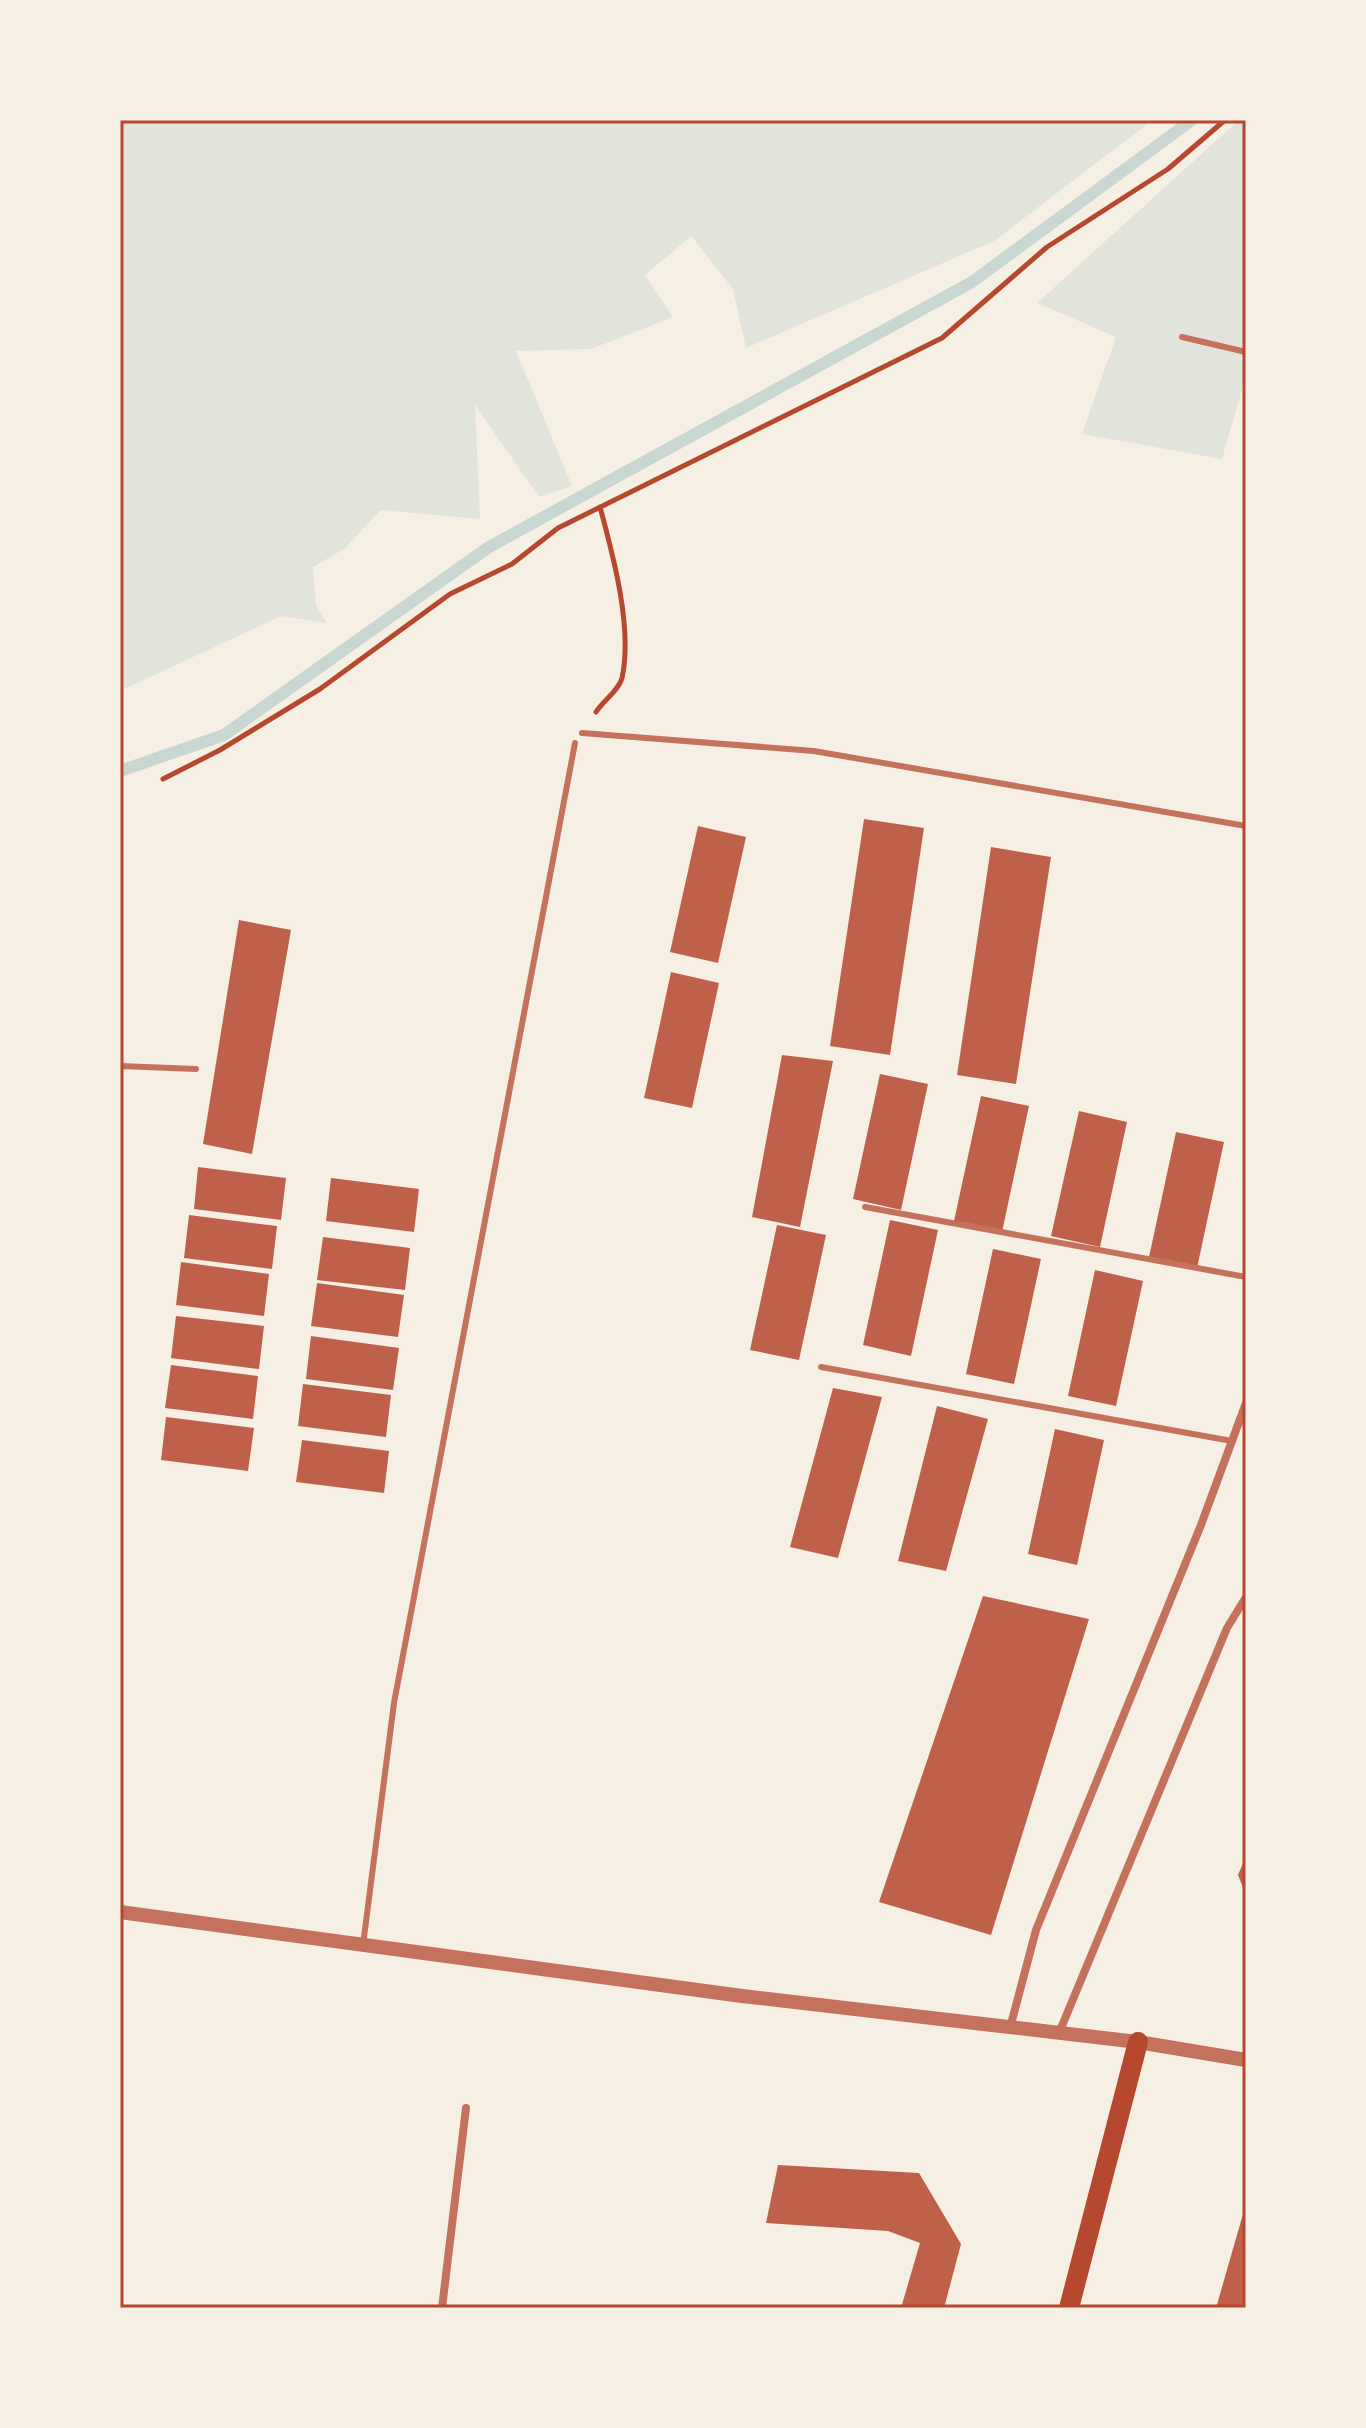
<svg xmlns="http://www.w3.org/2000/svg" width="1366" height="2428" font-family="'Alegreya Sans',sans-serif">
<rect width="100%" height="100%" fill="#f6efe4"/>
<path fill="#e2e4dc" d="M120 120H1153L994 241 746 348 733 289 691 236 645 275 673 317 591 349 516 351 572 486 539 497 475 405 480 519 381 510 344 549 313 567 316 605 327 623 281 616 120 691Z
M1239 120H1246V375L1222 459 1082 434 1116 337 1037 303Z"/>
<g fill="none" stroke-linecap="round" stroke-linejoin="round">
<path stroke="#c9d6d2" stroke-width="12" d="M120 771 224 735 489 547 972 282 1192 120"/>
</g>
<path fill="#bf614a" d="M864 819 924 828 890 1055 830 1046Z
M698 826 746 837 718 963 670 952Z
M991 847 1051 857 1016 1084 957 1075Z
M239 920 291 930 252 1154 203 1144Z
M671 972 719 983 692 1108 644 1098Z
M782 1055 833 1061 800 1227 752 1217Z
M880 1074 928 1084 901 1210 853 1199Z
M981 1096 1029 1106 1002 1232 954 1221Z
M1079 1111 1127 1122 1100 1247 1051 1236Z
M1176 1132 1224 1142 1197 1268 1149 1257Z
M198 1167 286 1178 281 1220 194 1209Z
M331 1178 419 1189 414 1232 326 1221Z
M189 1215 277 1226 272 1269 184 1258Z
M890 1220 938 1230 911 1356 863 1345Z
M777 1225 826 1235 799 1360 750 1350Z
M323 1237 410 1248 405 1290 317 1280Z
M993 1249 1041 1259 1014 1384 966 1374Z
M181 1262 269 1274 264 1316 176 1305Z
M1095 1270 1143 1281 1116 1406 1068 1396Z
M317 1283 404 1295 398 1337 311 1326Z
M176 1316 264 1326 259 1369 171 1358Z
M311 1336 399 1348 393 1390 306 1379Z
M171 1365 258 1376 253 1419 165 1408Z
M303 1384 391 1395 386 1437 298 1426Z
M833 1388 882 1397 838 1558 790 1547Z
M937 1406 988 1419 946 1571 898 1561Z
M166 1417 254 1428 248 1471 161 1460Z
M1055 1429 1104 1440 1077 1565 1028 1554Z
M302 1440 389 1451 384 1493 296 1482Z
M983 1596 1089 1619 991 1935 879 1902Z
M1246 1856V1895L1238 1875Z
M778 2165 919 2173 961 2244 944 2308H901L920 2243 888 2231 766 2223Z
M1245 2207 1246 2308H1216Z"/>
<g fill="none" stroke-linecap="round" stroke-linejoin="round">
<path stroke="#b5482f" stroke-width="5" d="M596 712C603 701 619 690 622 678 633 628 613 555 600 507
M163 779 220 750 320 689 450 594 512 564 558 528 942 338 1047 247 1168 169 1225 120"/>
<path stroke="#c5725c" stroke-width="6" d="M1182 337 1246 352
M582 733 814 751 1246 826
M120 1066 196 1069
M865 1207 1246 1277
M821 1367 1232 1441
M363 1945 394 1703 575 743"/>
<path stroke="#c5725c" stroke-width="8" d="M1010 2028 1036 1930 1201 1525 1246 1403
M1059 2033 1227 1628 1246 1597
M442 2308 466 2108"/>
<path stroke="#c5725c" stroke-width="14" d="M120 1912 742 1996 1138 2042 1246 2060"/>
<path stroke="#b5482f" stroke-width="20" d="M1069 2308 1138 2042"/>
</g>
<rect width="1366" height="2428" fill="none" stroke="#f6efe4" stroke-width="244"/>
<rect x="122" y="122" width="1122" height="2184" fill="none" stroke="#b5482f" stroke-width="3"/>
</svg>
